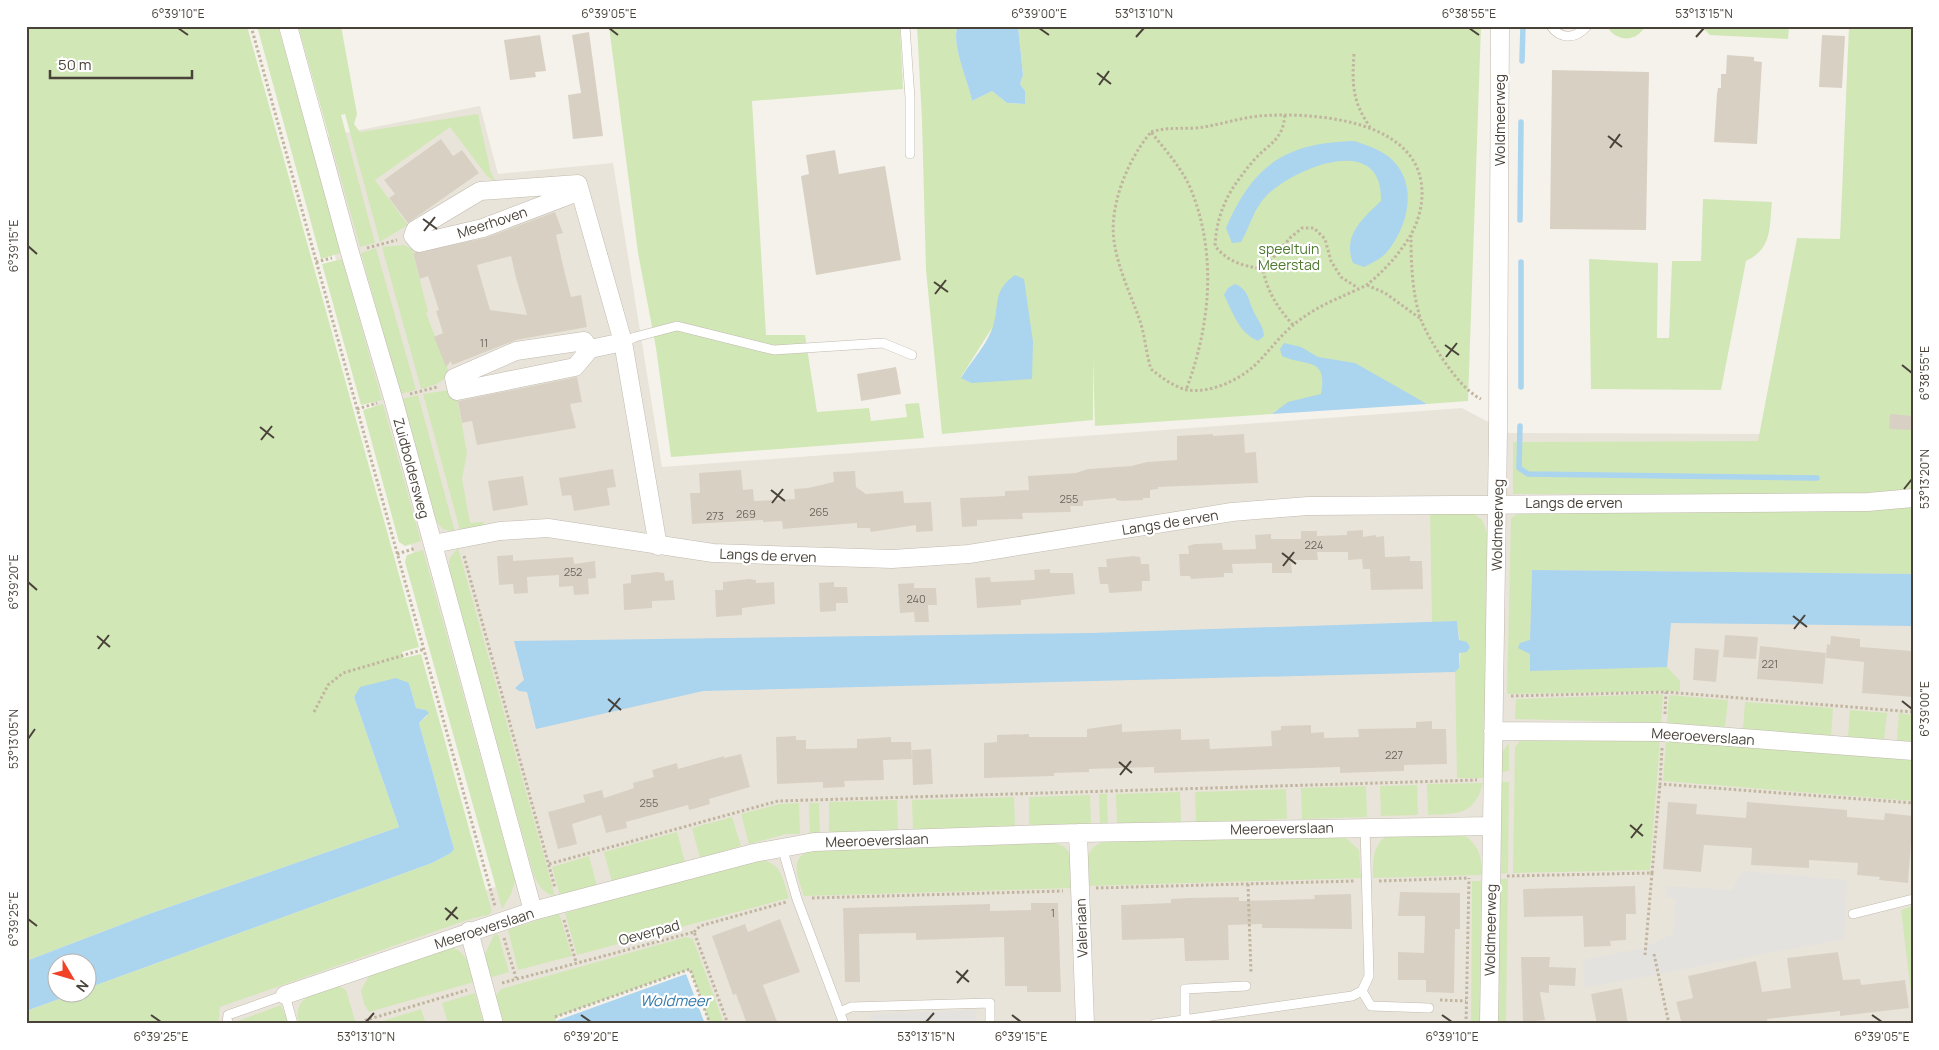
<svg xmlns="http://www.w3.org/2000/svg" width="1939" height="1050" font-family="Manrope,sans-serif">
<rect width="100%" height="100%" fill="#f5f2eb"/>
<path fill="#e9e4d9" d="M480 106 498 174 613 163 662 467 1462 408 1509 433 1769 434 1913 223V1024H197L201 999 500 885 305 141Z"/>
<path fill="#d2e7b6" fill-rule="evenodd" d="M26 26H247L419 647 402 652 403 658 421 654 492 912 488 915 470 919 220 1007 218 1024H26V1011L76 993 88 992V988L432 863 451 853 454 849 419 723 427 716 426 710 416 708 409 683 354 697 399 827 149 914 26 961Z
M257 26H278L341 253 321 259Z
M298 26H341L357 114 354 124 360 132 478 114 491 173 496 182 487 176 450 127 375 180 408 225 380 242 345 114 341 115 375 243 360 247Z
M609 26H900L903 89 752 101 766 335H805L817 412 869 408 871 421 907 417 905 404 919 403 924 438 671 457 656 348 638 253Z
M917 26H958C950 44 969 81 972 101L992 91 1007 103 1024 104 1025 91 1020 84 1023 75 1018 26H1481L1468 401 1427 404 1421 401 1277 410 1272 414 1095 426 1093 358V420L942 434 926 270 922 121ZM992 328 971 383 961 377Z
M1607 26H1645C1637 43 1615 42 1607 26Z
M1701 26H1789L1788 39 1710 35Z
M1849 26H1913V489L1889 494H1513V442L1758 441 1797 238 1840 239Z
M1703 199 1772 202C1769 228 1773 248 1746 261L1721 390 1591 389 1589 259 1658 263 1657 338H1669L1672 261H1701Z
M404 245 412 249 428 312 426 313 448 370C447 383 431 386 421 389L382 247Z
M376 248 416 390 400 394 361 253Z
M342 259 382 400 361 405 322 264Z
M450 390 457 398 467 453 462 479 470 523 483 522 484 527 460 530 423 394Z
M418 395 455 532 443 529 435 520 402 399Z
M383 404 421 541 405 546 399 542 363 410Z
M1913 504V574L1532 570 1530 641H1525L1530 654V670L1667 667 1680 681V691L1507 694 1511 518 1521 512Z
M1471 511 1482 520 1487 532 1484 778H1457L1455 672C1465 661 1459 635 1457 621L1432 622 1430 512Z
M458 548 555 896C544 894 539 886 534 876L449 571V559Z
M423 550 515 881 511 894 502 909 405 562 407 555Z
M1657 694 1663 695 1661 723 1515 719 1516 699Z
M1669 695 1728 700 1725 727 1667 723Z
M1745 702 1833 708 1831 736 1743 729Z
M1850 710 1887 713 1884 740 1848 737Z
M1899 713 1913 715V742L1897 741Z
M1531 738 1660 740 1650 870 1513 873 1515 747 1520 741Z
M1666 741 1913 760V801L1663 781Z
M1509 743V771L1499 772 1500 755Z
M1499 782H1509L1508 873 1498 874Z
M1483 783C1475 815 1457 814 1428 815L1427 784Z
M1417 785 1418 815 1381 816 1380 786Z
M1366 786 1367 817 1302 819 1301 788Z
M1286 789 1287 819 1196 822 1195 792Z
M1180 792 1181 822 1117 824 1116 794Z
M1099 794H1107L1108 824 1100 825Z
M1090 795 1091 825 1029 827V797Z
M1014 797 1015 827 913 831 912 800Z
M897 800 898 831 829 833V802Z
M799 803 800 834H786L749 844 741 814 779 804Z
M809 803H819L820 833 810 834Z
M732 817 741 846 700 858 692 828Z
M677 832 685 862 612 882 604 852Z
M1388 834 1464 835C1479 846 1482 856 1482 875L1373 878C1373 859 1372 847 1388 834Z
M1343 835 1359 850 1361 878 1088 886C1087 869 1082 848 1104 842Z
M1053 843C1077 846 1072 870 1073 888L804 896C799 880 787 857 811 851Z
M589 856 597 886 560 896 552 867Z
M758 859C782 863 782 877 789 898L577 955 565 913Z
M1499 879H1508L1506 1024H1496Z
M1472 881H1481L1480 1024H1471Z
M1913 906V993H1911L1901 910Z
M559 913 572 956 518 970 508 930Z
M498 934 509 972 489 978 485 954 494 935Z
M686 937 693 939 724 1024H710L690 969 555 1018 557 1024H500L494 998 501 989Z
M449 946C467 952 470 965 474 982L369 1012 364 1004 361 990 371 973Z
M337 985 346 990 356 1024H299C291 996 317 993 337 985Z
M475 993 484 1024H448L442 1003Z
M281 1005 289 1024H236L238 1021Z
M421 1009 425 1021 416 1024H373Z"/>
<path fill="#e4e2df" d="M1742 871 1847 880 1844 939 1584 988 1583 960 1643 948 1673 934 1676 899 1666 897V886L1732 890Z
M976 1010 977 1024H871L870 1014Z"/>
<path fill="#abd4ee" d="M958 26H1018L1023 75 1020 84 1025 91V104L1007 103 992 91 972 101C969 82 950 44 958 26Z
M1354 141C1366 145 1379 149 1389 157 1419 182 1409 225 1387 252 1381 259 1372 263 1364 267L1353 263C1342 236 1363 218 1381 201 1383 131 1295 168 1267 195 1253 209 1250 227 1241 242L1232 243 1226 228C1253 165 1285 143 1354 141Z
M1015 275 1024 279 1033 342 1032 379 971 383 961 378C970 363 988 343 993 327 1000 304 992 291 1015 275Z
M1235 284C1248 289 1248 299 1253 310 1257 320 1263 324 1264 336L1258 341C1239 333 1233 313 1224 295L1228 288Z
M1284 343 1301 347 1318 357 1355 363 1427 404 1272 414 1288 402 1321 394C1328 356 1306 367 1282 356L1280 349Z
M1532 570 1913 574V626L1671 623 1667 667 1530 671V654L1518 648 1520 643 1530 640Z
M1457 621 1459 640 1467 642 1470 647 1467 652 1459 653V668L1455 672 703 691 536 729 527 692 519 691 515 688 524 680 514 641 1091 633Z
M396 678 409 683 416 708 426 710 429 713 419 723 454 849 451 853 432 863 88 988V962H58V992L76 993 26 1011V961L149 914 399 827 354 697 360 687Z
M690 969 710 1024H557L555 1017Z"/>
<path fill="#f5f2eb" d="M690 969 710 1024H705L686 974 556 1021 555 1017Z"/>
<g fill="none" stroke-linecap="round" stroke-linejoin="round">
<path stroke="#abd4ee" stroke-width="5.5" d="M1522 61 1523 26
M1520 220 1521 122
M1521 262V387
M1520 426 1519 468 1528 474 1817 478"/>
</g>
<path fill="#d9d0c4" fill-rule="evenodd" d="M589 32 603 136 573 139 568 95 581 93 572 35Z
M540 35 546 71 535 72 536 77 510 80 504 40Z
M1822 35 1845 36 1842 88 1819 87Z
M1727 55 1754 57V61L1762 62 1757 144 1714 142 1717 94 1718 88H1721V74H1726Z
M1552 70 1649 72 1646 230 1550 229Z
M441 139 453 156 462 150 479 173 408 223 389 198 395 194 384 180Z
M835 150 839 174 885 166 901 260 816 275 801 176 809 174 806 155Z
M555 212 563 233 556 235 565 274 571 297 581 295 587 327 516 340 452 365 451 361 446 367 434 337 443 333 436 311 439 310 428 276 420 279 413 253 485 238ZM511 256 516 278 527 315 490 310 477 265Z
M896 367 901 394 861 401 857 374Z
M577 377 582 402 570 404 576 428 477 445 472 421 462 423 458 401Z
M1890 414 1913 416V430L1889 429Z
M1213 434V436L1244 434 1245 453 1256 452 1258 483 1158 487V489L1150 490V498H1143V500L1123 501 1116 500V498L1083 501V506H1070L1071 512 1022 513 1023 519 977 520V526L962 527 960 498 1005 496V491L1029 490 1028 476 1076 473 1088 469 1131 466 1147 462 1177 460V436Z
M613 469 616 487 607 488 610 505 574 511 571 495 562 496 559 478Z
M741 470 743 490 753 489 754 501 795 499 794 489 808 488 834 482 833 472 855 471 856 487 866 494 903 491 904 503 931 502 933 531 916 532V525L871 532 870 528H857V523L783 529 782 521 763 522V520L692 524 690 493H700L699 473Z
M523 476 528 505 493 511 488 481Z
M1363 530V537L1376 535V537L1384 536 1385 557 1410 556V561H1422L1423 589 1371 590 1370 569H1363L1362 559 1348 560V552H1317L1318 560H1291L1292 573H1272V563L1232 564 1233 573H1224V577L1191 579 1190 576H1180L1179 554H1189L1188 546 1195 544 1222 543 1223 550 1256 549 1255 535 1271 534V539H1301V531H1317V536L1347 535V531Z
M513 555V561L573 557 574 564 595 561 596 578 588 579 589 594 574 595 573 586 559 587V575L527 577 528 593 514 594 513 584 499 585 497 556Z
M1133 556 1140 557 1141 564H1149L1150 581H1142V591L1109 593 1108 584H1100L1098 567H1107L1106 559Z
M1050 569V573H1073L1075 594 1021 600V605L977 608 975 578 990 577 991 582 1035 580 1034 570Z
M657 572 664 573 665 581 673 580 675 600 652 601V608L624 610 623 584 631 583V575Z
M749 579 756 580V583L774 582 775 604 742 608V615L716 617 715 590H723V582Z
M834 582V587H847L848 603H836V611L820 612 819 583Z
M914 583V588H936L937 605H928L929 622H915L914 612 900 613 898 584Z
M1725 635 1758 637 1756 659 1723 657Z
M1831 636 1860 639V647L1913 651V697L1862 693 1864 662 1826 658 1827 644 1830 645Z
M1760 646 1826 653 1823 684 1757 679Z
M1695 648 1719 650 1716 682 1693 680Z
M1432 721V729H1446L1447 764 1404 765V771L1340 773V767L1154 773V767L1089 769V772L1054 773V776L984 778V743L997 742V735L1029 734V737H1087V729L1122 724V732L1181 729V740L1209 739 1210 749 1272 746 1271 731 1281 730V726L1311 725V733L1324 732V738L1359 737 1358 729 1416 728V722Z
M796 736V740H806V749L857 748V739L891 737V742H911L912 759 883 760 884 780 844 781 845 787 823 788V782L777 784 776 737Z
M931 749 933 784 913 785 912 750Z
M741 754 750 787 709 799 710 804 689 810 688 805 626 822 627 828 606 833 601 815 572 824 577 844 558 849 548 812 585 802 583 795 602 790 604 798 634 788 633 783 654 777 652 770 677 763 678 769 724 756V758Z
M1668 802 1697 804 1696 814 1746 818 1747 802 1847 810V817L1884 820 1885 813 1913 816 1908 883 1879 880 1880 877 1857 875 1858 863 1809 860V868L1751 865 1752 848 1704 845 1701 872 1663 869Z
M1635 886 1636 914H1626V940L1610 941 1611 946 1584 947 1583 916 1524 917 1523 889Z
M1400 892 1460 893V929H1455L1454 993 1426 992V980H1398V952L1424 953 1425 916H1398Z
M1351 894 1352 929 1262 928V924L1228 925 1229 960 1185 961 1184 938 1122 940 1121 905 1171 903V899L1189 898 1239 897V901L1279 900 1315 899 1314 895Z
M1031 903H1058L1061 992H1027V986H1005L1004 937 916 940V933L859 934 860 982H845L843 908 990 904V911L1031 910Z
M780 919 800 972 763 985 778 1024H747L736 994 733 995 712 936 745 924 748 932Z
M1838 952 1843 980 1860 979 1861 985 1905 980 1909 1008 1840 1016V1011L1767 1019 1768 1024H1682L1676 1002 1693 998 1688 976 1756 961 1762 992 1791 988 1787 958Z
M1521 957H1550L1549 967 1576 968 1575 986 1549 985V993L1540 992 1545 1020 1523 1022Z
M1622 988 1628 1024H1597L1591 994Z"/>
<g fill="none" stroke-linecap="round" stroke-linejoin="round">
<defs>
<path id="lane" d="M905 26 910 98V154
M1551 26C1561 40 1576 39 1587 26
M623 342 635 337 677 326 774 350 883 343 912 355
M782 847 797 899 844 1024
M1853 914 1913 899
M1362 991 1371 1006 1429 1008
M840 1012 851 1007 990 1003V1024
M1185 1020V989L1246 986
M227 1024 228 1015 285 995 293 1024
M1155 1024 1352 996 1362 991 1369 976 1365 827"/>
<path id="street" d="M288 26 350 253 393 398 533 911
M580 191 578 184 480 191 415 230 413 236 419 243 483 228 580 191 623 342 658 546
M590 349 584 341 516 351 454 378 457 391 575 367 590 349 623 342
M433 544 500 531 548 528 713 553 892 559 969 554 1232 512 1308 506 1868 502 1913 498
M1493 731 1663 732 1913 751
M1078 833 1085 1024
M469 931 494 1024
M285 995 533 911 754 853 814 842 1078 833 1492 826
M1489 1024 1498 433 1500 26"/>
</defs>
<use href="#lane" stroke="#c0b9ae" stroke-width="10"/>
<use href="#street" stroke="#c0b9ae" stroke-width="19"/>
<path stroke="#c1b5a0" stroke-width="3" stroke-dasharray="2.5 2.5" stroke-linecap="butt" d="M251 26 495 906
M1354 54C1352 84 1352 101 1370 127
M1151 132C1167 127 1180 129 1196 128 1217 126 1238 118 1259 116 1309 112 1410 118 1421 181 1425 205 1417 229 1402 248 1393 261 1380 274 1368 284 1360 289 1349 293 1341 297 1324 304 1306 314 1292 326 1278 338 1267 354 1253 367 1235 382 1210 393 1187 390 1174 387 1161 377 1151 369 1146 353 1145 336 1140 321 1131 295 1118 269 1114 241 1109 205 1128 159 1151 132 1166 151 1183 169 1192 192 1217 256 1210 327 1186 390
M1411 235C1411 262 1412 294 1421 320 1430 342 1459 389 1481 399
M367 248 397 240
M316 262 332 258
M1263 269C1243 266 1228 262 1215 246 1217 209 1231 187 1254 160 1269 143 1283 141 1285 114
M1367 285 1385 293 1421 319
M1293 325C1278 308 1267 292 1263 269L1290 238 1302 228H1314L1325 239 1331 261 1341 277 1358 288
M410 394 437 387
M357 409 377 403
M397 554 416 548
M464 556 555 888
M1511 696 1666 692 1913 712
M314 712 328 685 343 673 425 649
M1665 714 1666 692
M1662 748 1660 784 1913 803
M549 864 778 801 1477 780
M1507 876 1652 873 1660 784
M1379 881 1468 878
M1248 884 1251 973
M1096 888 1355 881
M812 898 1063 891
M564 920 576 962
M694 932 700 926 786 902
M504 938 516 978
M1654 954 1669 1024
M1645 955 1652 873
M502 983 694 932 728 1024
M1440 1000 1466 1001
M555 1017 690 969 710 1024
M364 1024 363 1021 467 990
M1466 1024 1469 878"/>
<use href="#lane" stroke="#fff" stroke-width="9"/>
<use href="#street" stroke="#fff" stroke-width="18"/>
</g>
<path fill="none" stroke="#494239" stroke-width="2" d="M178 28 188 35M609 28 618 35M1039 28 1049 35M1469 28 1479 35M1136 37 1144 28M1696 37 1704 28M1097 73 1111 84M1099 85 1109 71M1608 136 1622 147M1610 148 1620 134M423 219 437 229M424 231 435 217M28 246 37 254M934 282 948 292M935 294 946 280M1445 345 1459 355M1446 357 1457 343M1902 365 1912 373M260 427 274 438M261 440 272 426M1904 489 1912 479M771 490 785 501M772 503 783 489M1282 553 1296 564M1283 566 1294 552M28 582 37 590M1793 616 1807 627M1794 629 1805 615M97 636 110 647M98 649 109 635M608 699 621 710M1902 701 1912 709M609 712 620 698M28 739 35 729M1119 762 1132 773M1120 775 1131 761M1630 825 1643 836M1631 838 1642 824M445 908 458 919M28 919 37 926M446 920 457 907M956 971 969 982M957 983 968 970M151 1015 161 1022M581 1015 591 1022M1012 1015 1021 1022M1442 1015 1452 1022M1872 1015 1882 1022M366 1022 374 1013M926 1022 934 1013"/>
<g text-anchor="middle" dominant-baseline="central" stroke-width="4.5" stroke-linejoin="round" paint-order="stroke">
<g font-size="11" fill="#6d665c">
<text x="484" y="342">11</text>
<text x="1069" y="498">255</text>
<text x="819" y="511">265</text>
<text x="746" y="513">269</text>
<text x="715" y="515">273</text>
<text x="1314" y="544">224</text>
<text x="573" y="571">252</text>
<text x="916" y="598">240</text>
<text x="1770" y="663">221</text>
<text x="1394" y="754">227</text>
<text x="649" y="802">255</text>
<text x="1053" y="912">1</text>
</g>
<g font-size="14" fill="#494239" stroke="#fff">
<text transform="translate(1499 120) rotate(-90)">Woldmeerweg</text>
<text transform="translate(492 222) rotate(-18)">Meerhoven</text>
<text transform="translate(412 468) rotate(75)">Zuidboldersweg</text>
<text x="1574" y="502">Langs de erven</text>
<text transform="translate(1170 522) rotate(-9)">Langs de erven</text>
<text transform="translate(1497 525) rotate(-89)">Woldmeerweg</text>
<text transform="translate(768 555) rotate(2)">Langs de erven</text>
<text transform="translate(1703 736) rotate(4)">Meeroeverslaan</text>
<text transform="translate(1282 828) rotate(-1)">Meeroeverslaan</text>
<text transform="translate(877 840) rotate(-2)">Meeroeverslaan</text>
<text transform="translate(484 928) rotate(-18)">Meeroeverslaan</text>
<text transform="translate(1081 928) rotate(-92)">Valeriaan</text>
<text transform="translate(1490 930) rotate(-89)">Woldmeerweg</text>
<text transform="translate(649 932) rotate(-15)">Oeverpad</text>
</g>
<g font-size="14" fill="#4c792e" stroke="#fff">
<text x="1289" y="248">speeltuin<tspan x="1289" dy="16">Meerstad</tspan></text>
</g>
<g font-size="15" font-style="italic" fill="#337aaa" stroke="#fff">
<text x="675" y="1000">Woldmeer</text>
</g>
</g>
<rect width="1939" height="1050" fill="none" stroke="#ffffff" stroke-width="55"/>
<g transform="translate(72 978) rotate(128)"><circle r="24" fill="#ffffff" stroke="#b6b3b0"/>
<path d="M0-4L9 19L0 12L-9 19Z" fill="#f14126"/>
<text y="-8" font-size="14" font-weight="bold" text-anchor="middle" fill="#494239">N</text>
</g>
<path d="M50 70v8h142v-8" fill="none" stroke="#494239" stroke-width="2.5"/>
<text x="58" y="70" font-size="15" fill="#494239" stroke="#ffffff" stroke-width="4" paint-order="stroke">50 m</text>
<rect x="28" y="28" width="1884" height="994" fill="none" stroke="#494239" stroke-width="2"/>
<g font-size="12" text-anchor="middle" fill="#494239">
<text x="178" y="18">6°39'10"E</text>
<text x="609" y="18">6°39'05"E</text>
<text x="1039" y="18">6°39'00"E</text>
<text x="1144" y="18">53°13'10"N</text>
<text x="1469" y="18">6°38'55"E</text>
<text x="1704" y="18">53°13'15"N</text>
<text transform="translate(14 246) rotate(-90)" y="4">6°39'15"E</text>
<text transform="translate(1925 373) rotate(-90)" y="4">6°38'55"E</text>
<text transform="translate(1925 479) rotate(-90)" y="4">53°13'20"N</text>
<text transform="translate(14 582) rotate(-90)" y="4">6°39'20"E</text>
<text transform="translate(1925 709) rotate(-90)" y="4">6°39'00"E</text>
<text transform="translate(14 739) rotate(-90)" y="4">53°13'05"N</text>
<text transform="translate(14 919) rotate(-90)" y="4">6°39'25"E</text>
<text x="161" y="1041">6°39'25"E</text>
<text x="366" y="1041">53°13'10"N</text>
<text x="591" y="1041">6°39'20"E</text>
<text x="926" y="1041">53°13'15"N</text>
<text x="1021" y="1041">6°39'15"E</text>
<text x="1452" y="1041">6°39'10"E</text>
<text x="1882" y="1041">6°39'05"E</text>
</g>
</svg>
